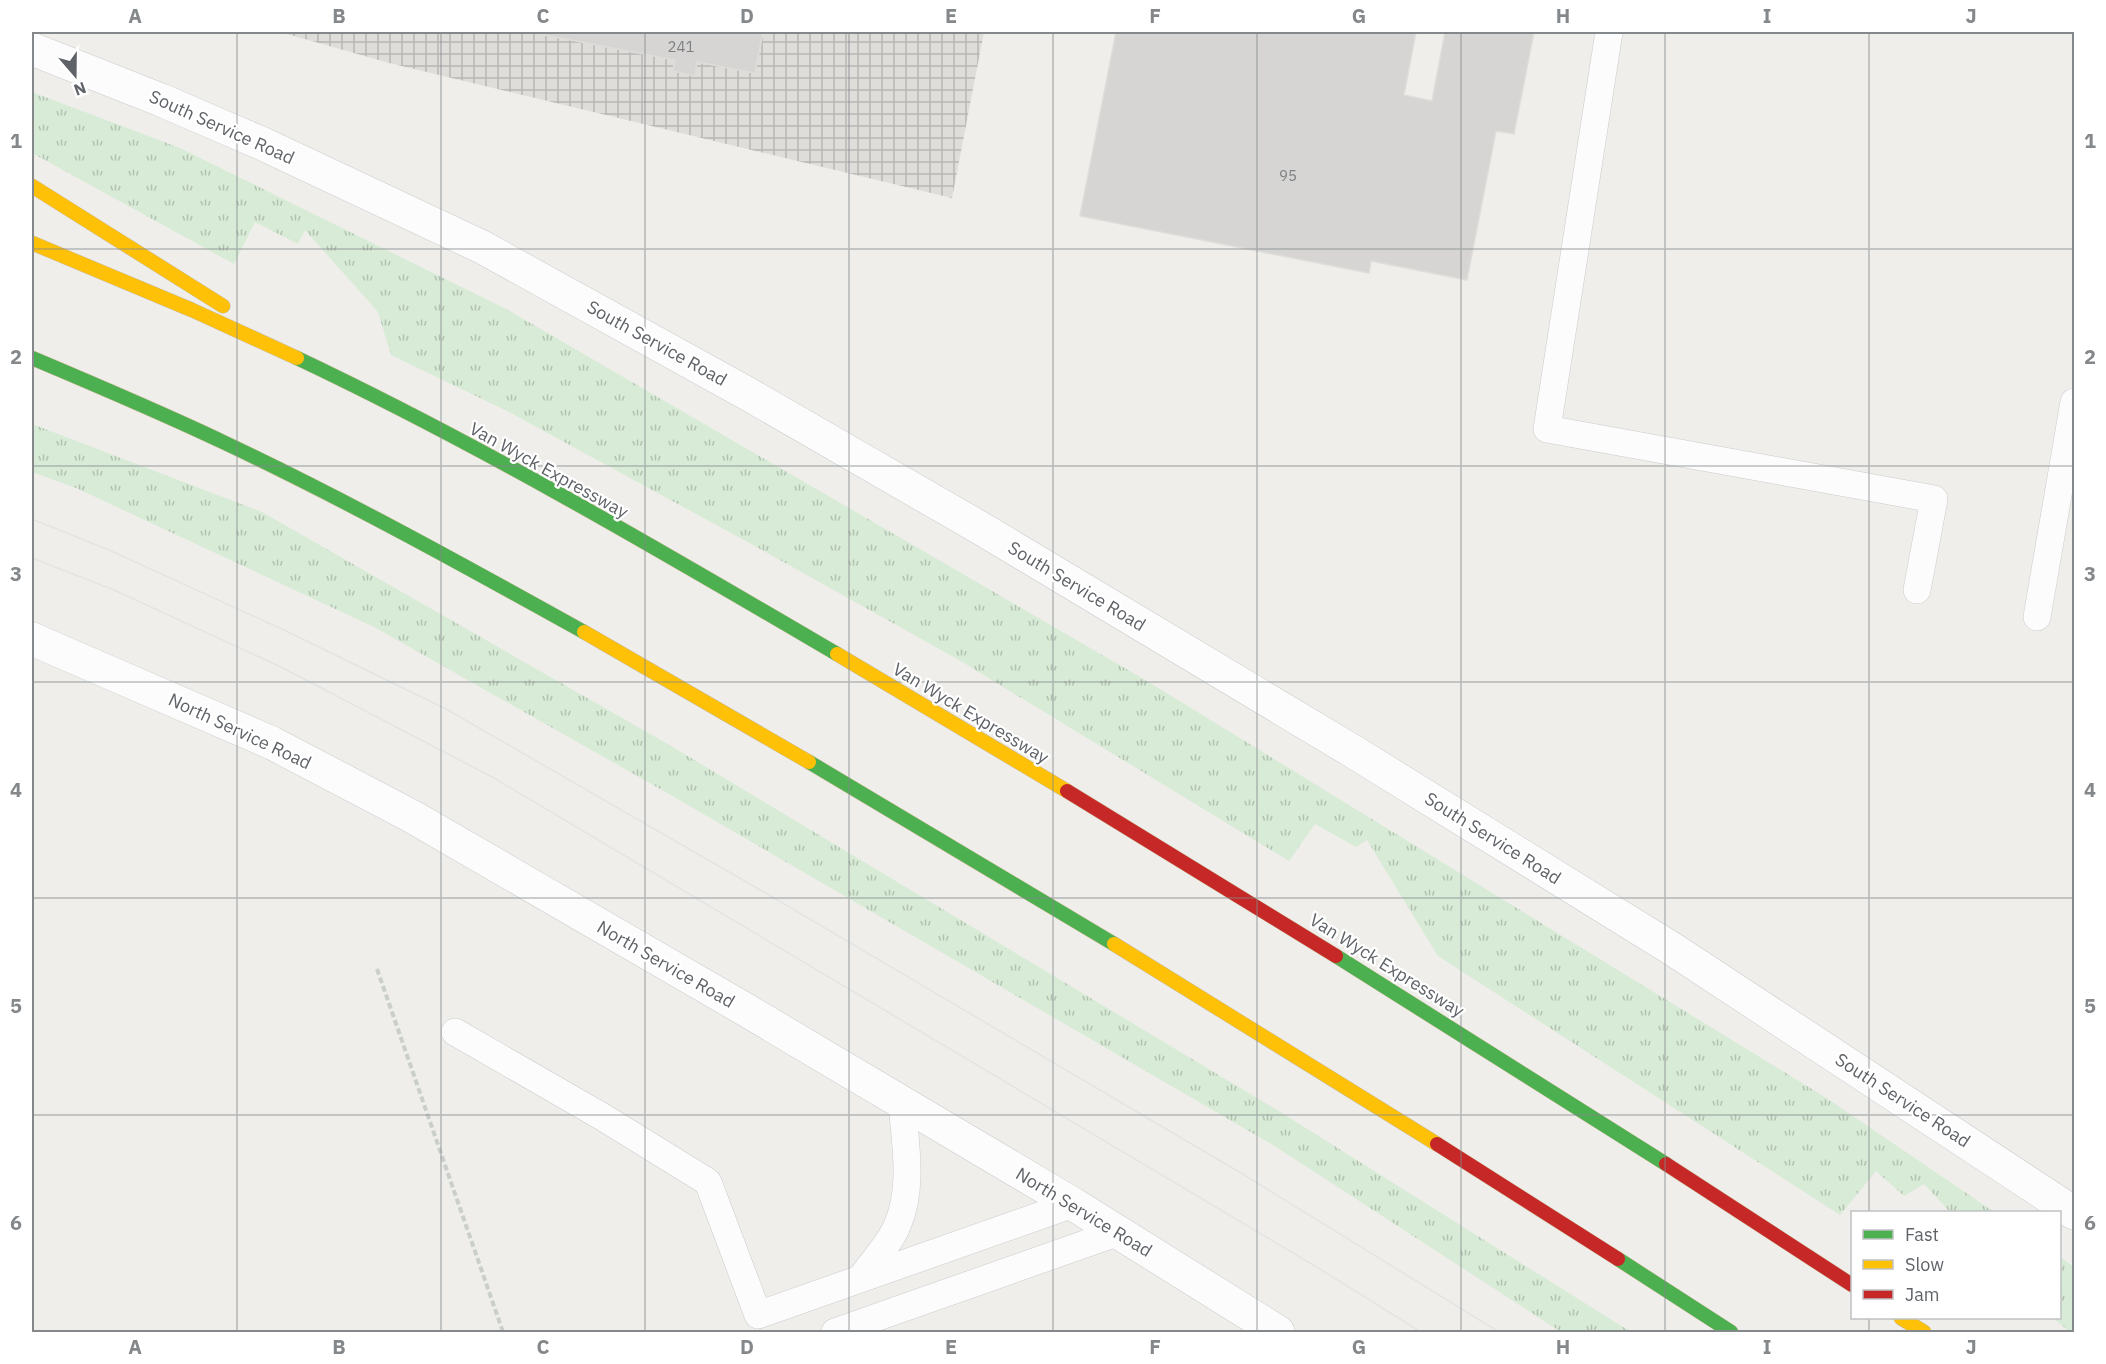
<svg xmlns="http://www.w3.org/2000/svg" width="2106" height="1364" font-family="'IBM Plex Sans',sans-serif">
<defs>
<pattern id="industrial-grid" width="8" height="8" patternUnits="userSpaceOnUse" patternTransform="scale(1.5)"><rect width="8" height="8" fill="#dfddda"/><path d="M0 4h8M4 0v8" fill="none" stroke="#b8b7b5"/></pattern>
<pattern id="grass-tufts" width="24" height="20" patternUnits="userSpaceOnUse" patternTransform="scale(1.5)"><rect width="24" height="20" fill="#d8ebd6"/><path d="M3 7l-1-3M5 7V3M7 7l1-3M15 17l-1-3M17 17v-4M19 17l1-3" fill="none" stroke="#b2c2b1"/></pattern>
</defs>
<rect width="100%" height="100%" fill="#efeeea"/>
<path fill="url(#industrial-grid)" d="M280 32H984L952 198 389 63Z"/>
<path fill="url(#grass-tufts)" d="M32 92 180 148 508 310 1147 681 1828 1099 1994 1212H1950L1924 1184 1904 1196 1876 1171 1840 1215 1438 956 1367 840 1356 847 1315 824 1289 861 959 660 753 545 509 412 391 355 378 312 305 230 298 244 255 222 234 264 32 153Z
M32 424 262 512 666 743 1277 1110 1631 1332H1561L1273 1145 669 794 376 628 76 488 32 472Z
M2060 1257 2074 1267V1332H2070L2053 1318H2060Z"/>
<path fill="#d6d5d3" stroke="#deddd9" stroke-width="1.5" d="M529 32H763L755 73 697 62 695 76 673 71 675 60Z
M1116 32H1416L1404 95 1432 101 1445 32H1534L1514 134 1496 131 1467 280 1371 261 1369 273 1080 216Z"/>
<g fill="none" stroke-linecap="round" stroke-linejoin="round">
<defs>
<path id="lane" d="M1609 32 1547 429 1934 499 1917 590
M2037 617 2074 402
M455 1032 601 1116 708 1182 758 1315 1073 1204
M860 1279C872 1262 889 1245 897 1226 914 1188 905 1142 902 1103
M835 1332 1119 1232"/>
<path id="street" d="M32 49 161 100 263 144 482 247 748 394 982 529 1354 752 1674 950 2074 1213
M32 639 272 743 413 817 741 1007 1073 1204 1278 1332"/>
<path id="fast" d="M32 358C96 385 160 412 223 442 346 500 465 566 584 632
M297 358C483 446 661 551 837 654
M809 762 1114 944
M1336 956 1666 1164
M1618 1259 1731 1332"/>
<path id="slow" d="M32 186 223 306
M32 243 192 310 297 358
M584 632 809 762
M837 654 1067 791
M1114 944 1437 1144
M1901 1318 1924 1332"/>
<path id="jam" d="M1067 791 1336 956
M1437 1144 1618 1259
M1666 1164 1852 1285"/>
</defs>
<use href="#lane" stroke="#cbcccc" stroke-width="28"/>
<use href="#street" stroke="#cbcccc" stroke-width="34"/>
<use href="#fast" stroke="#c8b996" stroke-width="15"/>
<use href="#slow" stroke="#c8b996" stroke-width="15"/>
<use href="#jam" stroke="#c8b996" stroke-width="15"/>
<path stroke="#cacfcc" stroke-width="4" stroke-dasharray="6 3" stroke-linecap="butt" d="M377 969 503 1332"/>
<use href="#lane" stroke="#fdfcfc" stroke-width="27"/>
<use href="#street" stroke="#fdfcfc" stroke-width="33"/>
<use href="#fast" stroke="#4caf50" stroke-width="14"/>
<use href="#slow" stroke="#ffc107" stroke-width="14"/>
<use href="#jam" stroke="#c62828" stroke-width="14"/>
<path stroke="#e4e4e4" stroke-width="1.5" d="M32 519 109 550 284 630 446 709 762 891 1246 1176 1499 1332
M32 558 114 590 281 667 494 778 1315 1266 1421 1332"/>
</g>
<path fill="none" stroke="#84888a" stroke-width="1.5" stroke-opacity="0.55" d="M237 32V1332M441 32V1332M645 32V1332M849 32V1332M1053 32V1332M1257 32V1332M1461 32V1332M1665 32V1332M1869 32V1212M32 249H2074M32 466H2074M32 682H2074M32 898H2074M32 1115H2074M1869 1318V1332"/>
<g text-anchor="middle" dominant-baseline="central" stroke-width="4.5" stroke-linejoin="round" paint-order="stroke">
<g font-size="15" fill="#7e8184">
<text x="681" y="46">241</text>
<text x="1288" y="175">95</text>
</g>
<g font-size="18" fill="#5f6368" stroke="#fff">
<text transform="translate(222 127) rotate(24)">South Service Road</text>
<text transform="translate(657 343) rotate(29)">South Service Road</text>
<text transform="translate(549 470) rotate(29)">Van Wyck Expressway</text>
<text transform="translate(1077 586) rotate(31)">South Service Road</text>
<text transform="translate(971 713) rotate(31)">Van Wyck Expressway</text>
<text transform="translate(240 731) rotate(25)">North Service Road</text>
<text transform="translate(1493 838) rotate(32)">South Service Road</text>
<text transform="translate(666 964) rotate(30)">North Service Road</text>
<text transform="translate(1387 965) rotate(32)">Van Wyck Expressway</text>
<text transform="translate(1903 1100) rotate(33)">South Service Road</text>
<text transform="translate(1084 1212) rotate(31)">North Service Road</text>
</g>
</g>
<rect width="2106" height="1364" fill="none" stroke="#ffffff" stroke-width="66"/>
<rect x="1851" y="1211" width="210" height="108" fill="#ffffff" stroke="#bfc1c3" stroke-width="1.5"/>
<rect x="1863" y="1230" width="30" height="9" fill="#4caf50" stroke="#bfc1c3" stroke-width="1.5"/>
<text x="1905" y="1241" font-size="18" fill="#5f6368">Fast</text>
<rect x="1863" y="1260" width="30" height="9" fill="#ffc107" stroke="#bfc1c3" stroke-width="1.5"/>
<text x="1905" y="1271" font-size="18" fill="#5f6368">Slow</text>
<rect x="1863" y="1290" width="30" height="9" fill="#c62828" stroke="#bfc1c3" stroke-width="1.5"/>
<text x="1905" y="1301" font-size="18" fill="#5f6368">Jam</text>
<g transform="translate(75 75) rotate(160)" stroke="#ffffff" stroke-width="4.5" paint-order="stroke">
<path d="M0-4.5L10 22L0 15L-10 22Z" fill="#5f6368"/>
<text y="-9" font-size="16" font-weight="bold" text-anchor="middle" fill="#5f6368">N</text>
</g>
<rect x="33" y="33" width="2040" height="1298" fill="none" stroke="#84888a" stroke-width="2"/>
<g font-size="20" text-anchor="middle" font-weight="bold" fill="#84888a">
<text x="135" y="23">A</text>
<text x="339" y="23">B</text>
<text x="543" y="23">C</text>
<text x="747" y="23">D</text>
<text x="951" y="23">E</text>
<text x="1155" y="23">F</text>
<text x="1359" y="23">G</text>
<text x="1563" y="23">H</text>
<text x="1767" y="23">I</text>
<text x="1971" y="23">J</text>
<text x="16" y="148">1</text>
<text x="2090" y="148">1</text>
<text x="16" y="364">2</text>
<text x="2090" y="364">2</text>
<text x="16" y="581">3</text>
<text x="2090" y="581">3</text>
<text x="16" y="797">4</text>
<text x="2090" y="797">4</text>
<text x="16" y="1013">5</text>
<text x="2090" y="1013">5</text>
<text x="16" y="1230">6</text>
<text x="2090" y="1230">6</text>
<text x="135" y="1354">A</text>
<text x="339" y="1354">B</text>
<text x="543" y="1354">C</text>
<text x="747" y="1354">D</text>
<text x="951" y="1354">E</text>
<text x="1155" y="1354">F</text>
<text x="1359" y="1354">G</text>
<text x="1563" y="1354">H</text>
<text x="1767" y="1354">I</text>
<text x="1971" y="1354">J</text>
</g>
</svg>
